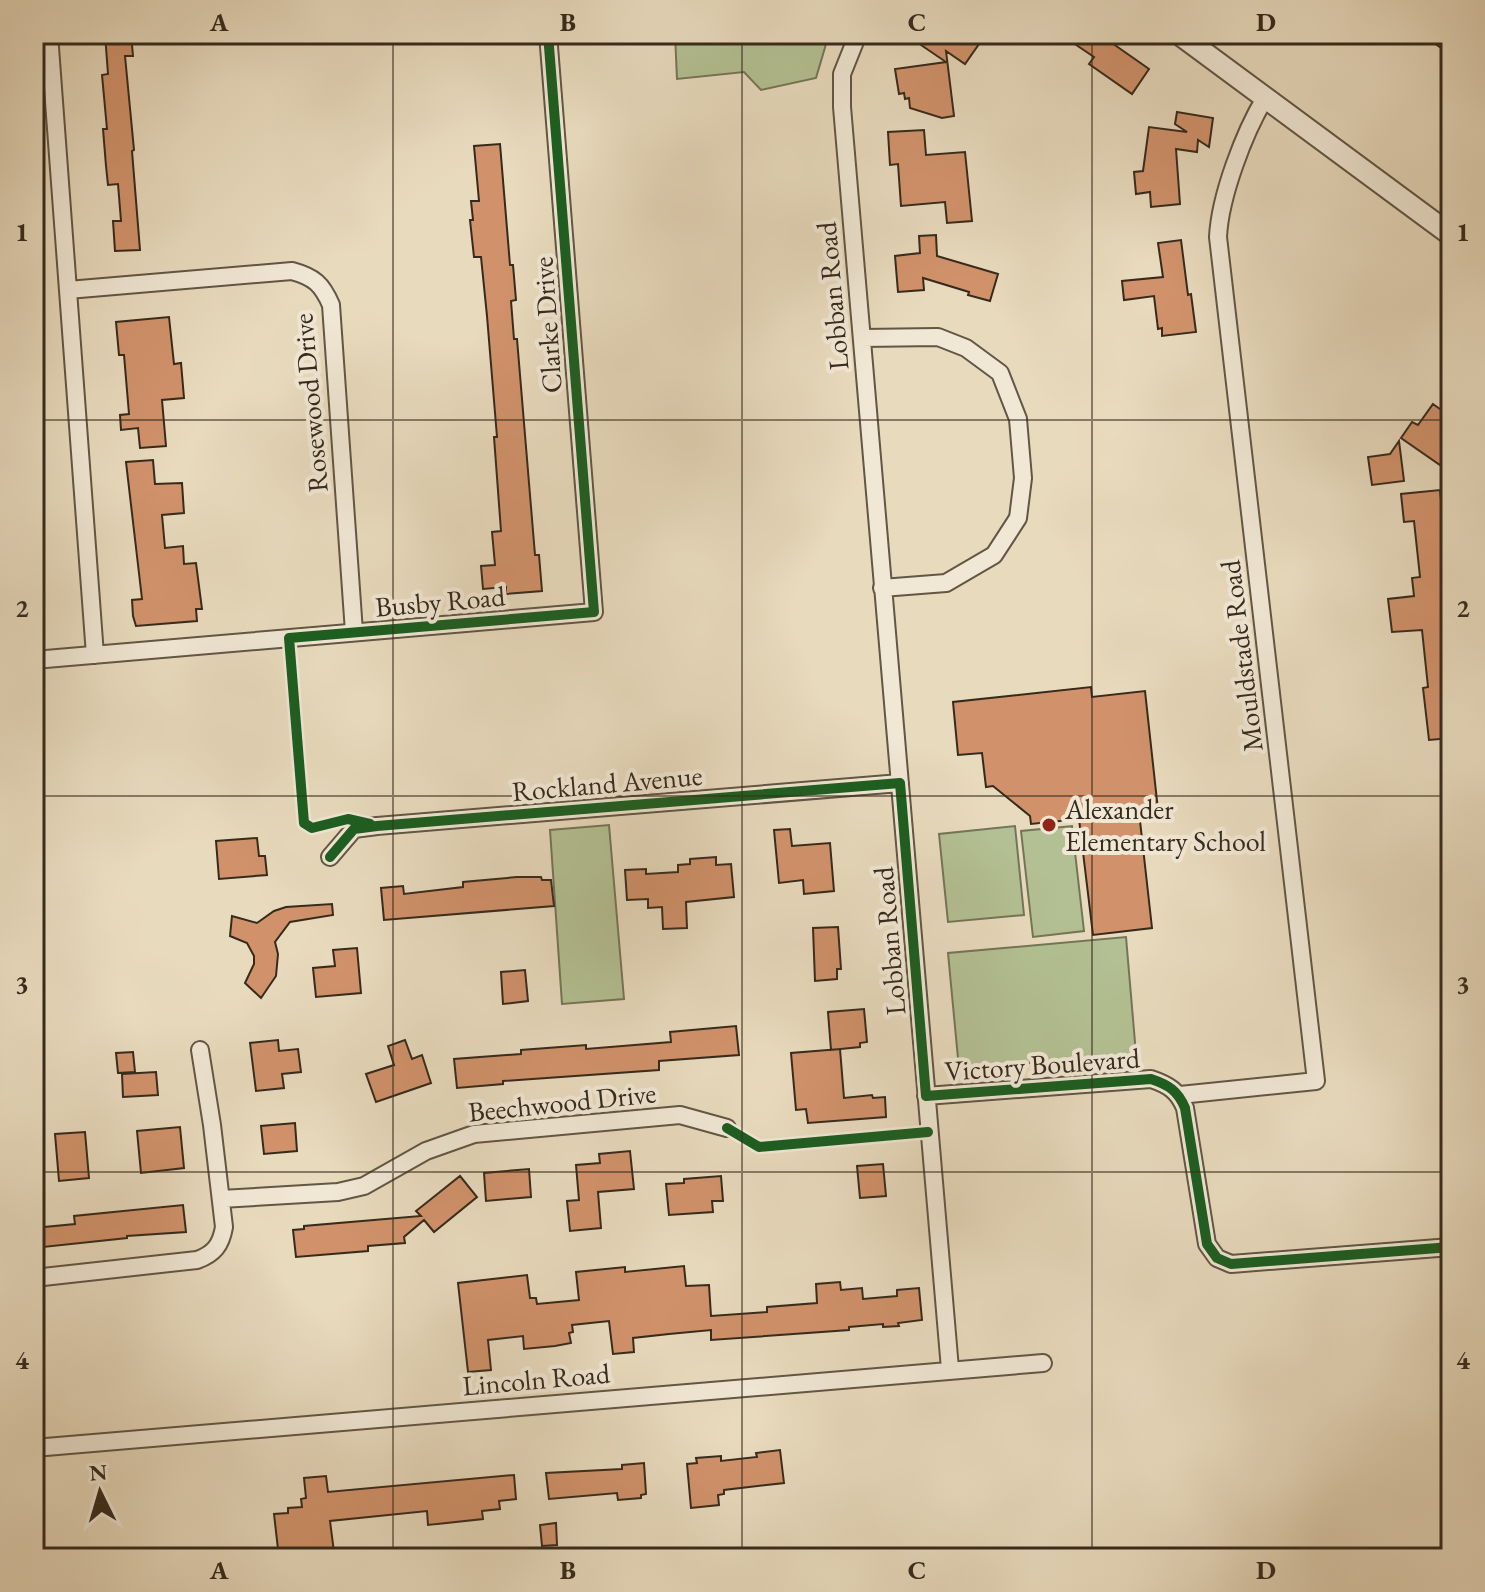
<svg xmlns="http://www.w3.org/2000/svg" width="1485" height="1592" font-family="'EB Garamond',serif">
<rect width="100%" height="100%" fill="#e8dabd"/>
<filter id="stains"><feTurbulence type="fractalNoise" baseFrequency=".0025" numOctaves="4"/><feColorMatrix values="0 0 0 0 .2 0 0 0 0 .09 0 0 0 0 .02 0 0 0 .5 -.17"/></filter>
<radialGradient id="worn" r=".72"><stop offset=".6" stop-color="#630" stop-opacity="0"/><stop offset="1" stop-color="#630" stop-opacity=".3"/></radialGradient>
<path fill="#b3c093" stroke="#747558" stroke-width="2" d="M675 34H829L816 78 761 90 744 72 677 79Z
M609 825 624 999 562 1004 550 830Z
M1015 826 1024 915 948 922 939 834Z
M1072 826 1084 931 1033 937 1021 831Z
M1126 937 1136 1054 959 1069 948 953Z"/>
<path fill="#d1926b" stroke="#362a1c" stroke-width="2" d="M105 34H131L133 56H125L134 150 132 151 140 250 115 251 113 221H121L118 184 108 185 106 166 103 129H107L102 75 108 74Z
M922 34H986L965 64 946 51 954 116 942 118 910 108 909 98 905 99 904 93 899 94 895 69 946 62 921 45 926 37Z
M1060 34H1099L1149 69 1132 94 1089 64 1094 57Z
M1177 112 1213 118 1209 147 1198 140 1197 152 1176 149 1180 204 1151 207 1150 192 1136 194 1134 172 1143 171 1149 127 1187 132 1175 124Z
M924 130 926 155 965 152 972 221 947 223 945 202 901 206 898 164 890 165 888 132Z
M500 144 510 265H513L516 300 511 301 514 339H517L535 555H539L542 591 506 594V587L483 589 481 566 495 565 492 532 501 531 494 437H497L487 316 481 257H474L470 220H473L471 201H479L474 146Z
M936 235 937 256 998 274 990 301 968 295 969 292 923 278 924 290 898 292 895 256 920 253 919 236Z
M1181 240 1188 295 1191 294 1196 332 1162 336V328L1158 329 1154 296 1124 300 1122 281 1163 277 1158 243Z
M169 317 174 364 181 363 184 398 162 400 166 446 140 448 138 428 121 430 120 415 129 414 124 355H119L116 322Z
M1433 404 1451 417V450L1440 465 1401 438 1412 422 1418 425Z
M1399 441 1404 481 1372 485 1368 457 1390 454Z
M153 460 155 484 182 483 184 513 162 515 165 548 183 546 184 564 196 563 202 609H196L197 621 136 626 133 616 132 600 142 599 126 462Z
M1440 490 1442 510H1449L1451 514V738L1429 740 1423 688 1428 687 1422 630 1392 632 1388 599 1414 596 1412 578 1420 577 1414 521 1404 522 1401 494Z
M1091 687 1092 697 1145 691 1158 810 1139 812 1152 928 1093 935 1079 819 1031 824 1030 816 993 786 986 787 982 753 958 755 953 702Z
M790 829 792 846 830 843 834 891 804 894 803 880 779 883 774 830Z
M257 838 259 856H265L267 875 219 879 216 841Z
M716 857V865L731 864 734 897 686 902 687 928 663 929 662 907 648 908V899L627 900 625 870 646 869V874L678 872V865L690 864V859Z
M517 877H541L542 880H551L554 906 384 920 381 888 403 886 404 894 463 887V882Z
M332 904 333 915 290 922 275 942 278 954 276 976 261 998 245 983 254 964V956L247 943 230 936 232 916 257 923 274 911 286 907Z
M838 927 841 969H837V979L815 981 813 928Z
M357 948 361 993 316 997 313 968 335 966 333 950Z
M525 970 528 1001 503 1004 501 972Z
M864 1009 867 1042 860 1043V1047L831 1050 828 1012Z
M736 1026 739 1055 659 1061V1070L503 1081V1084L457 1088 454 1059 521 1054V1050L586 1045V1049L671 1042 670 1032Z
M278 1040 279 1051 298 1049 301 1072 282 1074 284 1088 256 1091 250 1043Z
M405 1040 412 1059 422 1055 431 1083 376 1102 366 1074 394 1065 388 1046Z
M840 1049 844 1098 872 1095 873 1098 885 1097 886 1117 808 1123 806 1109 796 1110 791 1053Z
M133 1052 135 1072 118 1073 116 1053Z
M156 1072 158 1095 123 1097 122 1074Z
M295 1123 297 1151 264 1154 261 1126Z
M180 1127 184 1168 141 1173 137 1131Z
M85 1132 89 1178 59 1181 55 1134Z
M630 1151 634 1189 598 1192 601 1228 570 1231 567 1201 579 1200 576 1165 600 1163 599 1154Z
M883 1164 886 1196 860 1198 857 1166Z
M529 1169 531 1197 486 1201 484 1173Z
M460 1176 477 1197 434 1232 424 1220 404 1237 405 1243 368 1246V1251L296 1257 293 1230 304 1229V1226L421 1216 416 1211Z
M721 1176 723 1201H712L713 1212 669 1215 666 1184 684 1183V1179Z
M183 1205 186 1232 127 1236V1238L34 1248V1228L75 1224 74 1216Z
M684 1266 686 1286 709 1285 711 1316 767 1312V1307L817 1303 816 1284 840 1282 841 1290 862 1288 863 1299 897 1296V1290L919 1288 922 1320 898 1323 899 1326 883 1327V1324L849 1327V1330L711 1340V1330L669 1334 633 1338 634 1352 613 1354 609 1321 572 1325 573 1332 569 1333 571 1343 555 1346 524 1349 523 1336 488 1340 491 1370 468 1372 458 1283 527 1275 530 1298H536L537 1304 579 1300 576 1272 625 1267V1272Z
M780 1450 784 1483 724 1490V1494L718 1495 719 1505 691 1508 687 1464 697 1463 696 1458 721 1456V1461L757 1457 756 1453Z
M644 1463 646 1494 641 1495V1498L618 1500 617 1493 549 1499 546 1473 622 1469V1465Z
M514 1475 516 1499 499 1501 500 1509 482 1511 483 1519 428 1525 427 1511 330 1521 334 1552 324 1553 325 1558H279L274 1514 288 1513V1508L302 1507 301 1499 306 1498 304 1478 326 1476 328 1492Z
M556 1523 557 1545 542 1546 540 1525Z"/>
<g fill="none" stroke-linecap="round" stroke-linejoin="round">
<defs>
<path id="minor" d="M49 34 95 655
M858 34 842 74V107L950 1369
M68 290 292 271C314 277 322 284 331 305L354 632
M862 338 938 337 966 348 1000 373 1018 419 1023 478 1018 518 994 555 946 583 882 588
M34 660 594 612 548 34
M330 857 354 829 377 826 900 783
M1180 1095 1316 1081 1218 237C1220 196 1244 133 1265 98
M926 1096 1151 1079C1169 1085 1178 1091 1185 1108L1207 1244 1217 1258 1231 1264 1451 1247
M221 1199 338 1192 364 1186 426 1151 474 1134 680 1115 727 1128
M34 1278 197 1260C214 1254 221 1245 224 1227L212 1125 200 1050
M34 1448 1043 1363"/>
<path id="tertiary" d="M1179 34 1451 235"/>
<path id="secondary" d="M1444 34 1451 39"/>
</defs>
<use href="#minor" stroke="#625644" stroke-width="20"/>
<use href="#tertiary" stroke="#625644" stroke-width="24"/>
<use href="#secondary" stroke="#362a1c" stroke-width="28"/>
<use href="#minor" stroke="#f0e7d4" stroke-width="16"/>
<use href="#tertiary" stroke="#f0e7d4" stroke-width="20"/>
<use href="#secondary" stroke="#f0e7d4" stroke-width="24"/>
<defs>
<path id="cycleway" d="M370 824 348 819 312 828 304 823 289 638 594 612 548 34
M330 857 354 829 377 826 900 783 926 1096 1151 1079C1169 1085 1178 1091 1185 1108L1207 1244 1217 1258 1231 1264 1451 1247
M727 1128 759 1147 928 1132"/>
</defs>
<use href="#cycleway" stroke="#f0e7d4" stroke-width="15"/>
<use href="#cycleway" stroke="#1b5e20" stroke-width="10"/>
</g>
<path fill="none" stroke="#362a1c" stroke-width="2" stroke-opacity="0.55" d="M393 34V1558M742 34V1558M1092 34V1558M34 420H1451M34 796H1451M34 1172H1451"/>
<circle fill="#8f2418" stroke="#f0e7d4" stroke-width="3" cx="1049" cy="825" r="8"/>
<g text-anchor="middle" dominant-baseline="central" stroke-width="8" stroke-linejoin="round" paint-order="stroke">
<g font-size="28" fill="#362a1c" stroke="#f0e7d4">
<text transform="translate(832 296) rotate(-95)">Lobban Road</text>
<text transform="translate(547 325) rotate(-94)">Clarke Drive</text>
<text transform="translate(310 403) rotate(-95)">Rosewood Drive</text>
<text transform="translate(440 601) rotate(-5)">Busby Road</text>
<text transform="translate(1241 656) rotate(-97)">Mouldstade Road</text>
<text transform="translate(607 783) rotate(-5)">Rockland Avenue</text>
<text transform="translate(889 941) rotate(-95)">Lobban Road</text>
<text transform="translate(1042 1064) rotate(-4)">Victory Boulevard</text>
<text transform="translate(562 1102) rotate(-6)">Beechwood Drive</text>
<text transform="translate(536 1379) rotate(-5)">Lincoln Road</text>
</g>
<g font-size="28" fill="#362a1c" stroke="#f0e7d4" text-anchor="start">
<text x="1065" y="809">Alexander<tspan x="1065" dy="32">Elementary School</tspan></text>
</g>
</g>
<rect width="1485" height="1592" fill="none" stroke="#e8dabd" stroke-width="88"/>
<g transform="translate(100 1492) rotate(355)" stroke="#f0e7d4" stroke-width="6" paint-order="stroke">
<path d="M0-6L14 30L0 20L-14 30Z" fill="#362a1c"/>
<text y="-12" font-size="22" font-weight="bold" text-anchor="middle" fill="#362a1c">N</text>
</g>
<rect x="44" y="44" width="1397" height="1504" fill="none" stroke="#362a1c" stroke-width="3"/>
<g font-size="26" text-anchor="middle" font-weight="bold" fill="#362a1c">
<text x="219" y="31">A</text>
<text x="568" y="31">B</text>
<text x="917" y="31">C</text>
<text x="1266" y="31">D</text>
<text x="22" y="241">1</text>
<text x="1463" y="241">1</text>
<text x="22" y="617">2</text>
<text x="1463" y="617">2</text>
<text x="22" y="993">3</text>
<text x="1463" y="993">3</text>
<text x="22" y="1369">4</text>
<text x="1463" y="1369">4</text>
<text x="219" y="1579">A</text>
<text x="568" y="1579">B</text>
<text x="917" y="1579">C</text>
<text x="1266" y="1579">D</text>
</g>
<rect width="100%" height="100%" filter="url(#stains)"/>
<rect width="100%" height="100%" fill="url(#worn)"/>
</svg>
